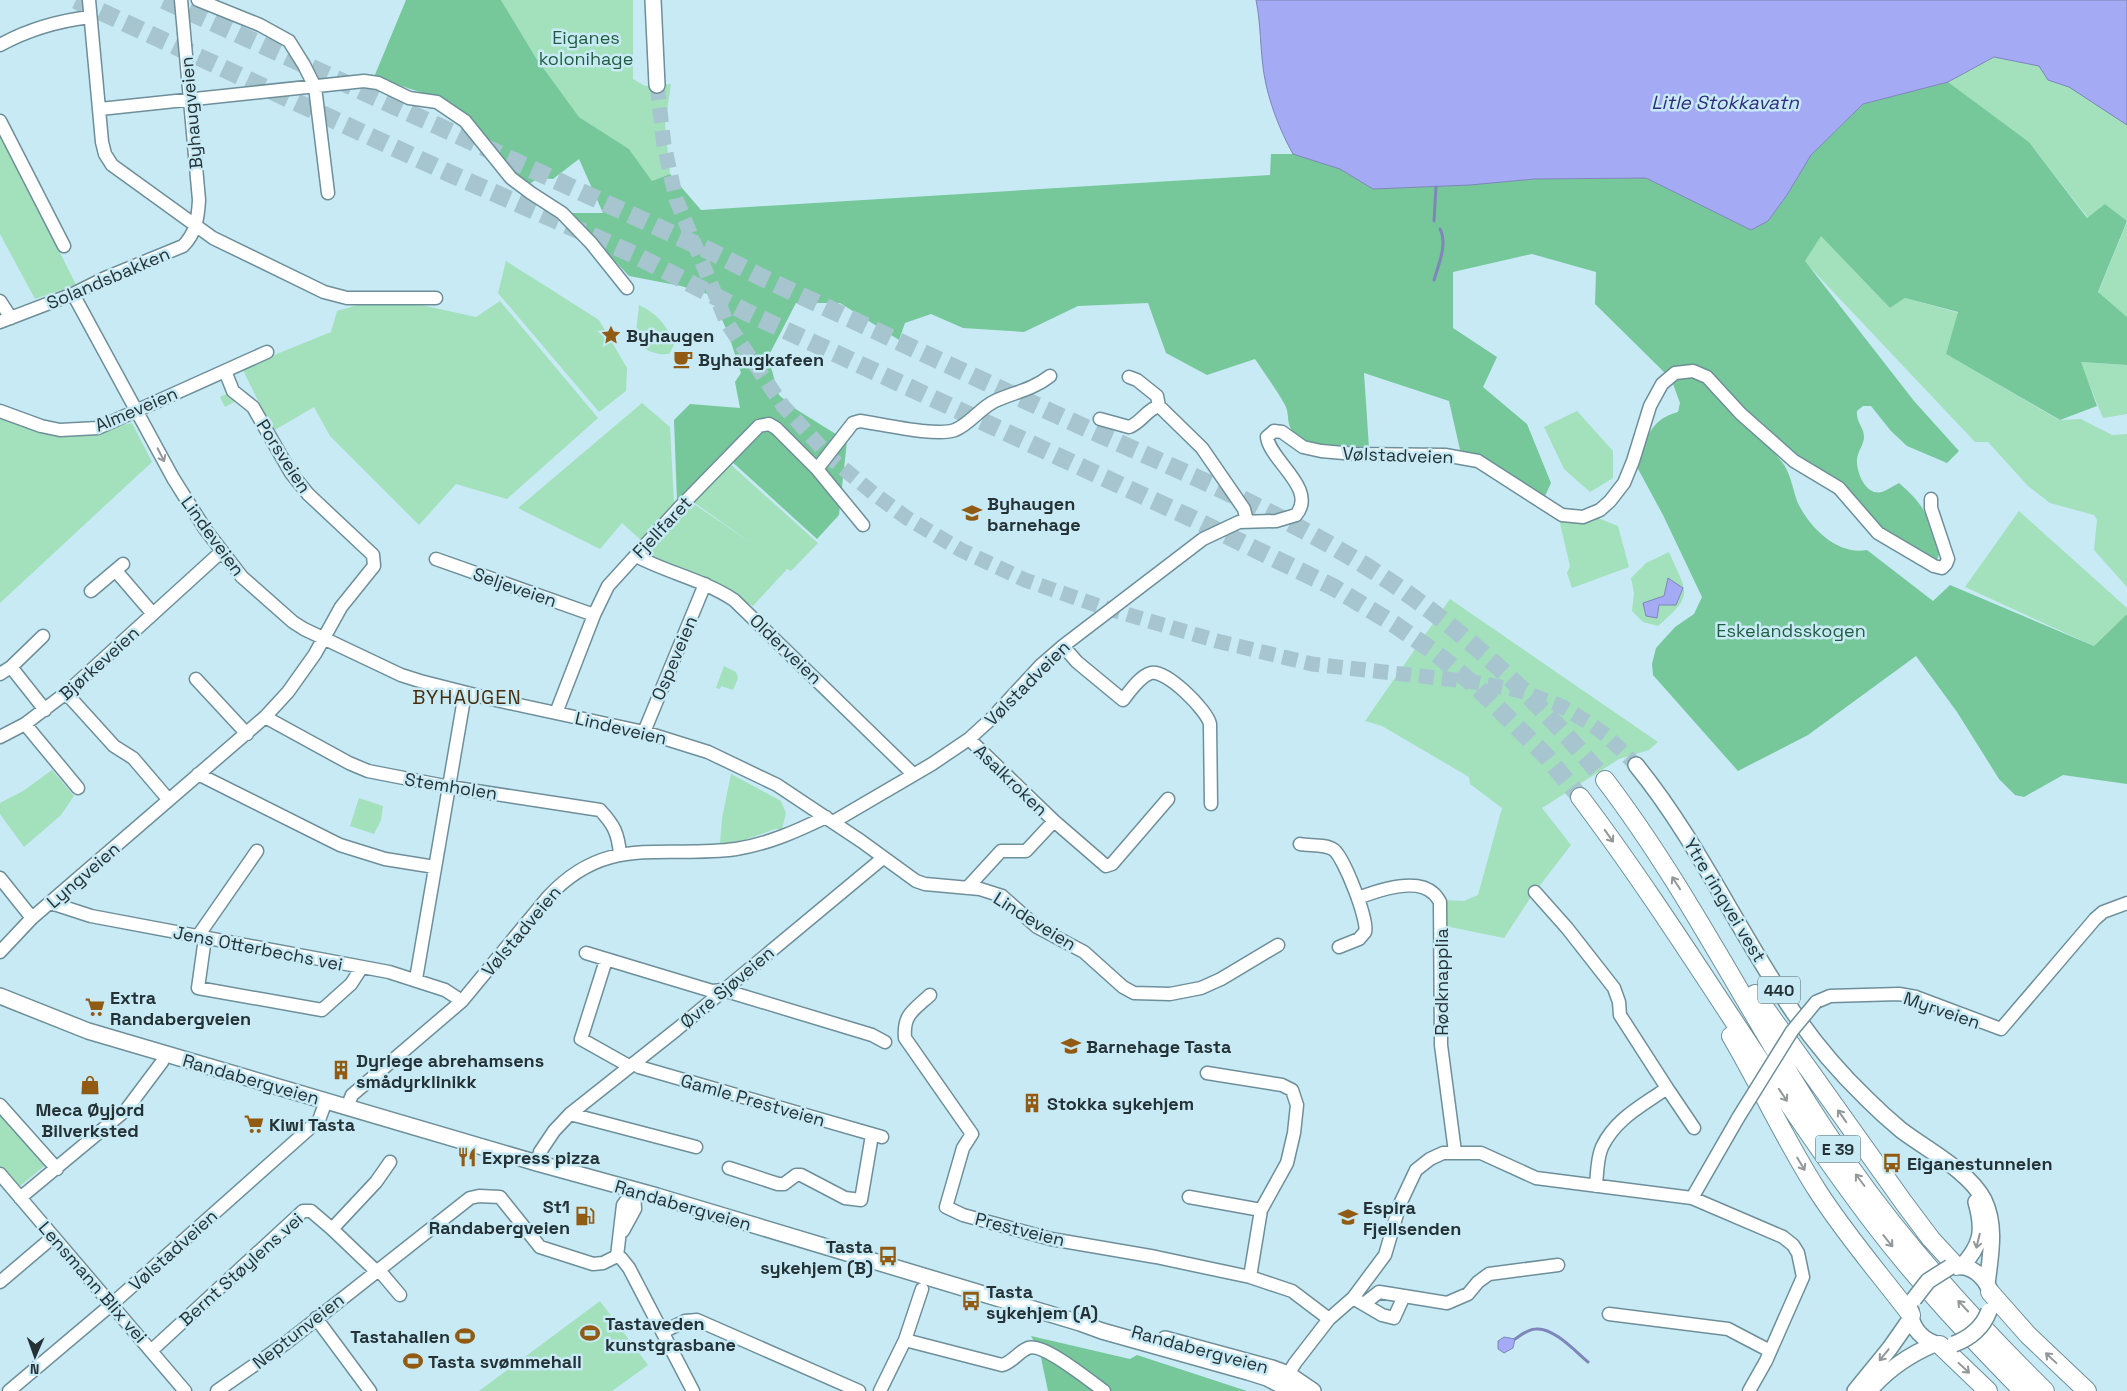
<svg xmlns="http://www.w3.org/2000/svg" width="2127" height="1391" font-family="'Space Grotesk',sans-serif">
<rect width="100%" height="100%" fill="#c7eaf5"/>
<path fill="#a3e0bc" d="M501 0H633V79L645 86 671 84 665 124 670 174 652 181 629 149 579 117 536 58Z
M1994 57 2039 66 2049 80 2069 87 2127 125V221L2105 204 2088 218 2029 142 1948 82Z
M0 131 76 285 35 299 0 234Z
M2127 222V317L2098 293Z
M1821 235 1890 308 1905 298 1959 313 1946 354 2059 420 2081 419 2112 435 2127 434V587L2094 550 2097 520 2094 515 2050 503 2028 486 1988 442H1975L1804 261Z
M506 261 599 320 627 368 626 391 599 412 498 293Z
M385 297 476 317 500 301 598 418 507 499 456 484 419 525 330 436 314 407 273 431 242 368 331 332 337 311Z
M639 305C657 313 668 326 674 345L669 354C653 355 647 351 635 341Z
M2080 362 2127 365V414L2103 418Z
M233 391 238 400 225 407 220 397Z
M642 403 670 427 674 503 643 542 622 523 600 549 518 508Z
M1577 411 1613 451V478L1590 492 1564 469 1544 427Z
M0 417 65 437 132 423 152 462 0 603Z
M729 463 818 543 791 571 787 569 753 606 648 554 694 504 754 545 692 501Z
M2019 511 2127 608V614L2094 646 1965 587Z
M1558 515 1582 523 1598 518 1618 526 1629 567 1572 588 1567 573 1570 566Z
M1669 552C1687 594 1695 594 1658 626L1643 622 1632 611 1634 593 1631 578 1646 563Z
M1450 599 1658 742 1649 750 1619 759 1542 808 1571 845 1531 897 1504 938 1445 926 1443 900 1464 901 1478 895 1502 808 1470 784 1469 777 1382 726 1365 721Z
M724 666 736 672 738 678 733 690 721 686 720 689 716 688Z
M52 770 74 796 61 815 24 847 0 814V803L23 791Z
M731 774 781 801 786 813 782 829H775L745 840 720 844 722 818Z
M359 798 383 806 381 820 374 834 350 826Z
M0 1114 48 1163 19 1187 0 1166Z
M600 1301 648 1365 612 1391H479Z"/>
<path fill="#76c89a" d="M406 0H501L536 58 579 117 629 149 652 181 670 174 701 210 1270 175 1271 154H1293L1340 169 1373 189 1460 185 1534 179 1646 178 1751 230 1768 221 1787 195 1811 155 1863 104 1948 82 2029 142 2087 218 2105 204 2127 221 2098 292 2127 317V365L2081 362 2097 406 2060 420 1946 354 1958 312 1905 298 1890 308 1821 236 1805 261 1914 401 1959 451 1947 463 1907 446 1891 431 1871 406H1863L1857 411C1856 423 1864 427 1864 437 1864 444 1858 451 1857 459 1856 471 1865 496 1882 492 1887 490 1893 486 1899 483 1928 508 1928 518 1939 554L1937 560 1933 559 1877 524 1783 447 1703 369 1664 372 1595 304 1596 272 1532 254 1453 272V328L1497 357 1483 387 1527 424 1551 483 1545 496 1489 461 1460 450 1449 401 1364 373 1369 448C1348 448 1300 451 1290 427 1287 420 1289 412 1285 405 1276 389 1265 374 1255 359L1207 375 1166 353 1148 303 1078 306 1024 332 963 328 931 314 905 323 899 340 840 303H796L768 357 779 395 794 408 847 441 839 515 817 539 730 460 677 501 674 420 690 404 740 408 735 382 741 373 728 333 711 295 681 286 629 276 570 213H603L579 159 553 179 538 178 527 186 473 124 423 93 374 77Z
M1688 377 1705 382C1730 409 1759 434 1782 462 1790 472 1793 489 1797 501 1808 526 1837 556 1867 550L1933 601 1950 585 2094 646 2127 614V784L2063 775 2024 797 2015 795 1999 779 1957 712 1916 656 1808 735 1738 771 1653 675 1652 664 1656 648 1675 627 1694 614 1702 597 1663 515 1637 467C1647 440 1647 421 1678 412L1680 403 1673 384 1679 378Z
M1031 1336 1130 1359 1137 1355 1247 1391H1048L1040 1353Z"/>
<path fill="#a4aaf3" stroke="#7e86ba" d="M1256 0H2127V125L2069 87 2048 80 2039 66 1994 57 1948 82 1863 104 1811 155 1787 195 1768 221 1751 230 1646 178 1534 179 1470 185 1373 189 1340 169 1293 154C1280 131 1268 100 1264 74 1260 49 1261 24 1256 0Z
M1668 578 1683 588 1676 605H1659L1657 618 1646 616 1643 603 1664 596Z
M1504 1337 1515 1339 1513 1348 1504 1353 1498 1349V1341Z"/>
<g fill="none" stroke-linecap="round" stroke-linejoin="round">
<path stroke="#7e86ba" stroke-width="3" d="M1434 221 1436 187
M1434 280C1438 266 1448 244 1440 229
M1515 1339C1521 1335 1528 1329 1536 1329 1553 1327 1576 1352 1588 1362"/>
<path stroke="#a6c5cf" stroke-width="15" stroke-dasharray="15 8" stroke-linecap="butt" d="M657 85 664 145 676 199 727 323 783 406 833 460 873 493 907 518 961 550 1025 580 1099 606 1217 641 1312 664 1474 682 1521 691 1561 706 1589 723 1606 735 1636 765"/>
<path stroke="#a6c5cf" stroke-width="18" stroke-dasharray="18 9" stroke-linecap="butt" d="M76 0 451 174 633 254 744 311 1189 517 1333 587 1394 624 1433 651 1477 687 1545 755 1580 797
M164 0 714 253 761 277C866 326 971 376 1077 424 1169 466 1264 505 1351 557 1449 615 1533 693 1605 780"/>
<defs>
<path id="minor" d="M89 0 102 142 105 154 112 165 213 238 324 292 347 298H436
M198 0 260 25 289 41 304 65 315 87 328 193
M0 45C29 29 57 21 90 17
M100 109 364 81 378 83 409 98 437 102 465 121 511 178 531 193 562 213 591 243 627 288
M0 121 64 246
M73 294 173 478 205 529 242 577 293 622 304 629 401 675 420 681 491 699 644 732 708 752 777 785 861 841 916 881 925 884 980 889 1002 896 1037 927 1084 952 1123 987 1134 993 1170 994 1201 988 1221 979 1278 945
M0 301 11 318
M0 322 73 294 105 278 183 246C196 233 198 218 199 200L181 0
M1129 377 1137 380 1157 396 1159 406 1202 448 1244 509 1247 521
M0 411 41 426 60 430 98 428 267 352
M1100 419 1129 427C1141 423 1147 409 1159 406
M817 469 863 525
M636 556C668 573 704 580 734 600L913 774
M436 559 594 615
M116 571 153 614
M91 591 123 564
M1063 646 1077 662 1123 700C1130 691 1140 676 1151 673 1166 669 1207 710 1210 724L1211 804
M11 667 45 710
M0 674 11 667 43 636
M196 679 247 734
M66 693 114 746 133 758 168 799
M556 713 594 615 608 586 679 508 759 426 769 424 776 428 817 469 853 423 860 421C882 424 936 437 955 430 970 424 980 408 995 401 1015 392 1032 390 1050 376
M265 717 349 763 368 771 450 787 600 810C614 825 618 833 620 854
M25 724 78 788
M644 732 705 584
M0 737 25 724 66 693 221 552
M969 739 1054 821 1106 866 1112 864 1168 799
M198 774 340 845 385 859 435 867
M833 822 932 764 969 739 992 718 1040 666 1063 646 1203 539 1239 522 1276 521 1296 515C1318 489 1270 461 1267 437L1274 431 1282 432 1303 447 1321 451 1355 454 1445 455 1478 461 1562 515 1583 517 1600 510 1610 501 1624 483 1633 461 1650 406 1662 384 1675 373 1693 371 1707 377 1741 414 1794 461 1839 488 1878 533 1934 566 1942 568 1946 564 1948 559 1931 508V499
M1300 844C1309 846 1326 844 1334 850 1344 858 1369 921 1365 932L1359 939 1339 947
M0 878 32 918
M967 888 1001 851H1026L1054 821
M1535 892 1567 928 1614 988 1619 1002 1620 1015 1667 1088C1642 1106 1616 1118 1602 1147 1597 1158 1597 1174 1596 1186
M1358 898C1376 891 1416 877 1433 893 1436 895 1438 899 1440 902L1441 1045 1455 1152
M51 903 91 916 389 972 445 990 462 1001
M198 936 257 851
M205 938 198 988 322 1010 351 984 362 967
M0 952 32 918 265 717 288 692 315 654 341 607 374 566 373 555 308 494 291 473 253 407 233 391 225 371
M586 953 712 991 723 990 872 1035 885 1042
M606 960 581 1039 629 1066
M416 979 465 693
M930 995C914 1010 903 1014 905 1038L972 1134 963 1148 946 1207 963 1215 1051 1239 1156 1257 1250 1277 1292 1291 1329 1319
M1816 1002 1830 996 1899 994 1916 997 2001 1029 2095 919 2103 912 2127 903
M634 1063 639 1067 882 1137
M1207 1073 1282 1085 1292 1090 1297 1105 1294 1133 1287 1163 1261 1210 1250 1277
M1667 1088 1694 1128
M0 1105 57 1169
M347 1107 352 1095 462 1001 548 897C607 833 662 859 736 849 768 844 797 831 826 817
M570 1114 696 1147
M537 1163 540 1152 554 1131 570 1114 676 1030 883 858
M729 1168 778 1184H784L796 1175H801L845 1198 861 1200 872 1135
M0 1174 185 1391
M634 1190 623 1205 617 1256 621 1258 629 1268 693 1391
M1189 1197 1261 1210
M20 1198 126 1110 162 1062 165 1054
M1692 1198 1738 1118
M332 1229 376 1182 390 1162
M623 1231 635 1209 634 1190
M378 1269 400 1295
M0 1282 53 1237
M1353 1298 1382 1315 1394 1318 1404 1296 1447 1303 1468 1294 1478 1282 1489 1274 1558 1265
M1365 1303 1379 1292 1404 1296
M1609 1314 1728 1329 1770 1351
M316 1318 370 1391
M663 1332 685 1321 697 1320 859 1391
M905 1340 1002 1365C1013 1362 1018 1352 1028 1348 1043 1342 1090 1381 1104 1391
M152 1350 303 1211H311L332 1229 376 1271
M1284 1381 1295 1363 1329 1319 1353 1298 1385 1255 1400 1204 1416 1170 1430 1159 1443 1153H1481L1536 1178 1692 1198 1783 1237 1793 1245 1798 1253 1803 1277 1766 1361 1749 1391
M9 1391 112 1304 319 1120 326 1101
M217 1391 286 1343 470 1198 479 1196 500 1197 540 1247 593 1264 603 1263 617 1256
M880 1391 905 1340 922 1289"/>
<path id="major" d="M653 0 657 85
M1636 765C1698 841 1738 932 1794 1013 1815 1044 1840 1073 1867 1099 1878 1110 1889 1120 1901 1130 1926 1149 1969 1171 1984 1200 1997 1227 1990 1257 1987 1285
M0 996 88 1031 537 1163 657 1196 1080 1323 1102 1331 1248 1372 1267 1378 1292 1391
M1954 1266C1971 1265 1983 1275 1990 1290
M1961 1267C1982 1245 1984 1230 1976 1202
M1911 1311C1910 1328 1924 1342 1941 1345
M1165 1339 1272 1368 1288 1374 1313 1391
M1855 1391 1890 1348 1911 1318
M1869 1391C1888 1369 1908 1355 1935 1344"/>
<path id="highway" d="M1605 780C1698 902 1762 1043 1851 1168 1908 1249 1975 1322 2045 1391
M1580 797C1684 935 1770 1087 1875 1225 1920 1284 1971 1338 2023 1391
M1755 994 1904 1203 1931 1239 1956 1266
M1731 1036C1761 1087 1785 1140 1817 1190 1845 1234 1879 1273 1911 1315
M1990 1292 2028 1335 2087 1391
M1940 1345 1988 1391"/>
</defs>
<use href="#minor" stroke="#6e8f99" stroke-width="15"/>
<use href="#major" stroke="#6e8f99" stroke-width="18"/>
<use href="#highway" stroke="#6e8f99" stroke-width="20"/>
<use href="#minor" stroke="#fff" stroke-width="12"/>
<use href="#major" stroke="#fff" stroke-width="15"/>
<use href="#highway" stroke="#fff" stroke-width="18"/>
<defs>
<path id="minor-bridge" d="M1738 1118 1792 1031 1816 1002"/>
<path id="major-bridge" d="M1914 1299 1928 1281 1950 1267
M1954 1344C1970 1338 1983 1327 1989 1311"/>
</defs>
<use href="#minor-bridge" stroke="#6e8f99" stroke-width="15" stroke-linecap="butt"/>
<use href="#major-bridge" stroke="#6e8f99" stroke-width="18" stroke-linecap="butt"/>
<use href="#minor-bridge" stroke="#fff" stroke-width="12"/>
<use href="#major-bridge" stroke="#fff" stroke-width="15"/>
</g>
<defs><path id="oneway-shaft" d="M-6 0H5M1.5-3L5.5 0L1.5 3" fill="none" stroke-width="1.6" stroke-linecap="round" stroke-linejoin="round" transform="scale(1.25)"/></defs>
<g stroke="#92989a">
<use href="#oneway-shaft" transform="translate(161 455) rotate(63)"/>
<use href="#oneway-shaft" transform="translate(1609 836) rotate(55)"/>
<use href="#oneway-shaft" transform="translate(1676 883) rotate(-123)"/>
<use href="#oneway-shaft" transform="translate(1783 1095) rotate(56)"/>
<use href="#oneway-shaft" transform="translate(1842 1116) rotate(-125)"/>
<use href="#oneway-shaft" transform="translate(1801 1164) rotate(59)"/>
<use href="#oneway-shaft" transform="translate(1860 1180) rotate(-127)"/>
<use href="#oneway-shaft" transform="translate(1888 1241) rotate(51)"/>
<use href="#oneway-shaft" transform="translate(1978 1241) rotate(104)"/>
<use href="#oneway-shaft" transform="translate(1963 1306) rotate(-133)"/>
<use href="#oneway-shaft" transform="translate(1884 1355) rotate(129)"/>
<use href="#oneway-shaft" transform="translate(2051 1358) rotate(-137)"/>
<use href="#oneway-shaft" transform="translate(1964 1368) rotate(43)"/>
</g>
<defs>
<symbol id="sight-bare" viewBox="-9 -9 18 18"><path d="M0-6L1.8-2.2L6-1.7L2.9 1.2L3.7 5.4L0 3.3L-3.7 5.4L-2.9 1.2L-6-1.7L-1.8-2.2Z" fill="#925b13" stroke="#c7eaf5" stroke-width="2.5" paint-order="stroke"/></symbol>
<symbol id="cafe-bare" viewBox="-9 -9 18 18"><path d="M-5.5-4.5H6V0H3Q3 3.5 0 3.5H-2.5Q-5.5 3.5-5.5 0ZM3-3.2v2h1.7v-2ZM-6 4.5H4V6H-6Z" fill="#925b13" stroke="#c7eaf5" stroke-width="2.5" paint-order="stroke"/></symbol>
<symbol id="school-bare" viewBox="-9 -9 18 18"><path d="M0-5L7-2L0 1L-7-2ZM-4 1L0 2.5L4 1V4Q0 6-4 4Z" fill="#925b13" stroke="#c7eaf5" stroke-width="2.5" paint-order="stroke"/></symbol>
<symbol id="supermarket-bare" viewBox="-9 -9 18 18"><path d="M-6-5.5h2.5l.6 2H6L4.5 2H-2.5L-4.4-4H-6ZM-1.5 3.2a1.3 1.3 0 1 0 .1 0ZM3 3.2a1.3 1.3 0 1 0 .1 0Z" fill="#925b13" stroke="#c7eaf5" stroke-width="2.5" paint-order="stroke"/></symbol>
<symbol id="building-bare" viewBox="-9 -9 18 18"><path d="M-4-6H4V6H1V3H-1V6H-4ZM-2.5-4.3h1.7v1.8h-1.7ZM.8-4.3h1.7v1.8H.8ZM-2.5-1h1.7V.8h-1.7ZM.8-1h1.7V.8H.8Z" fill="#925b13" stroke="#c7eaf5" stroke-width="2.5" paint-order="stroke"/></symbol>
<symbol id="shop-bare" viewBox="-9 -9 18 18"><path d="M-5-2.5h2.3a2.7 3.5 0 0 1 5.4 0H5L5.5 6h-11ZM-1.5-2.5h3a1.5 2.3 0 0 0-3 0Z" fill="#925b13" stroke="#c7eaf5" stroke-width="2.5" paint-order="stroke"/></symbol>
<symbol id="restaurant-bare" viewBox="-9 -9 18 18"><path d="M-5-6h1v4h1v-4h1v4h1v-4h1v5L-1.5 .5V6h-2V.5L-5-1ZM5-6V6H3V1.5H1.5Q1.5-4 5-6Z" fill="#925b13" stroke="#c7eaf5" stroke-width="2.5" paint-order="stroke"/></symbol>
<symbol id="bus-bare" viewBox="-9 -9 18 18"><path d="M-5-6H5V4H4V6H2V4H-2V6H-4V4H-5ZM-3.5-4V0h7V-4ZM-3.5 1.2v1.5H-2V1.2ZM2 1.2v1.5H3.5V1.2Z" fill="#925b13" stroke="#c7eaf5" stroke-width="2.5" paint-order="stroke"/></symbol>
<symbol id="fuel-bare" viewBox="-9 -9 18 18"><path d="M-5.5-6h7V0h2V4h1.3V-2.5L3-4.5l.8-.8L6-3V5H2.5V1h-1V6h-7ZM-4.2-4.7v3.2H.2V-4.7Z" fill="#925b13" stroke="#c7eaf5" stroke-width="2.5" paint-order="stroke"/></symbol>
<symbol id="stadium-bare" viewBox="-9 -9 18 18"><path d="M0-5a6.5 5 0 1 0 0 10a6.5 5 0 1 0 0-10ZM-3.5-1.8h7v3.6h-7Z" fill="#925b13" stroke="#c7eaf5" stroke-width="2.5" paint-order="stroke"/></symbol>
</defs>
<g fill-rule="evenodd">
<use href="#sight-bare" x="597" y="321" width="28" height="28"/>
<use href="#cafe-bare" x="669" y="345" width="28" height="28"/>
<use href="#school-bare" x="958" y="499" width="28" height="28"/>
<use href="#supermarket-bare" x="81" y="993" width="28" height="28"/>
<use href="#school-bare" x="1057" y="1032" width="28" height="28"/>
<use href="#building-bare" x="327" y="1056" width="28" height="28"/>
<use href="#shop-bare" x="76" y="1071" width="28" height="28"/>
<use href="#building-bare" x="1018" y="1089" width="28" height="28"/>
<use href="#supermarket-bare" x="240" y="1110" width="28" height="28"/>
<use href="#restaurant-bare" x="453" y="1143" width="28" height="28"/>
<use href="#bus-bare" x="1878" y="1149" width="28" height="28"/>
<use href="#fuel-bare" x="571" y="1202" width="28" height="28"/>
<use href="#school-bare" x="1334" y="1203" width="28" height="28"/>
<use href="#bus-bare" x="874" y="1242" width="28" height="28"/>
<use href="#bus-bare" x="957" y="1287" width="28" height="28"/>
<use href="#stadium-bare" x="576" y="1319" width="28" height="28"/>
<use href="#stadium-bare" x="451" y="1322" width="28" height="28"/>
<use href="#stadium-bare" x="399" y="1347" width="28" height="28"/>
</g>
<g text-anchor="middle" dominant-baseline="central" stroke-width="5" stroke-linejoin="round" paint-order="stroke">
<g fill="#c7eaf5" stroke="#55696f" stroke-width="1">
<rect x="1758" y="976.5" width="42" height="27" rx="4"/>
<rect x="1815.5" y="1135.5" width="45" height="27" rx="4"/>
</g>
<g font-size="16" font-weight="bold" fill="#243236">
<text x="1779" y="990">440</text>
<text x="1838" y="1149">E 39</text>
</g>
<g font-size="18" fill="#215d3f" stroke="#c7eaf5">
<text x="586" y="37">Eiganes<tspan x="586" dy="21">kolonihage</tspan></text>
<text x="1791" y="630">Eskelandsskogen</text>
</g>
<g font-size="18" fill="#243236" stroke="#c7eaf5">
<text transform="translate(191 113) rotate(-95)">Byhaugveien</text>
<text transform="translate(108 278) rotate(-23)">Solandsbakken</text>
<text transform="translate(136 409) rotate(-23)">Almeveien</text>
<text transform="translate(1398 455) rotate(2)">Vølstadveien</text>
<text transform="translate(284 456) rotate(57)">Porsveien</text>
<text transform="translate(662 527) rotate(-47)">Fjellfaret</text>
<text transform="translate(213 536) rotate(54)">Lindeveien</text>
<text transform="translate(515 587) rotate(19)">Seljeveien</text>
<text transform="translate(786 649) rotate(44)">Olderveien</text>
<text transform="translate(674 658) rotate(-67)">Ospeveien</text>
<text transform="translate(99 663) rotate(-42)">Bjørkeveien</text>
<text transform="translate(1027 683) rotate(-45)">Vølstadveien</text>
<text transform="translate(621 728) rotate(13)">Lindeveien</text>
<text transform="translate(1011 780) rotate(44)">Asalkroken</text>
<text transform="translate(451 786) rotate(9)">Stemholen</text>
<text transform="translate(83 875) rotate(-41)">Lyngveien</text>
<text transform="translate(1725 900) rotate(59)">Ytre ringvei vest</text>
<text transform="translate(1035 921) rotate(32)">Lindeveien</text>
<text transform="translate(521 931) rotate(-50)">Vølstadveien</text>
<text transform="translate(258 948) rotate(11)">Jens Otterbechs vei</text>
<text transform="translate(1441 982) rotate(-90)">Rødknapplia</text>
<text transform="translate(727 987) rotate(-40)">Øvre Sjøveien</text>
<text transform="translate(1942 1010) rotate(19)">Myrveien</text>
<text transform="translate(251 1079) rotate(16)">Randabergveien</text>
<text transform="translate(753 1100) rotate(16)">Gamle Prestveien</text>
<text transform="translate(683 1205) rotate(16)">Randabergveien</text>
<text transform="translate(1020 1229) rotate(14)">Prestveien</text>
<text transform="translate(173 1250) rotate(-42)">Vølstadveien</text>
<text transform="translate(241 1269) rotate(-42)">Bernt Støylens vei</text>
<text transform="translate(93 1282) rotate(49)">Lensmann Blix vei</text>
<text transform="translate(298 1331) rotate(-38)">Neptunveien</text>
<text transform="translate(1200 1349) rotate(15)">Randabergveien</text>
</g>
<g font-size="18" font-weight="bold" fill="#243236" stroke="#c7eaf5" text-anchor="start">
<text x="626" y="335">Byhaugen</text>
<text x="698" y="359">Byhaugkafeen</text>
<text x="987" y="503">Byhaugen<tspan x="987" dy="21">barnehage</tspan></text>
<text x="110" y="997">Extra<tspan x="110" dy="21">Randabergveien</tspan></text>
<text x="1086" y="1046">Barnehage Tasta</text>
<text x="356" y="1060">Dyrlege abrehamsens<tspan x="356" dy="21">smådyrklinikk</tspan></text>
<text x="1047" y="1103">Stokka sykehjem</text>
<text x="90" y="1109" text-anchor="middle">Meca Øyjord<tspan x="90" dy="21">Bilverksted</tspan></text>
<text x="269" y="1124">Kiwi Tasta</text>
<text x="482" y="1157">Express pizza</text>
<text x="1907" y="1163">Eiganestunnelen</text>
<text x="570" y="1206" text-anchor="end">St1<tspan x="570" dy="21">Randabergveien</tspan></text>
<text x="1363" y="1207">Espira<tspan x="1363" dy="21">Fjellsenden</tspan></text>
<text x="873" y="1246" text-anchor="end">Tasta<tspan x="873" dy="21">sykehjem (B)</tspan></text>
<text x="986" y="1291">Tasta<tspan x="986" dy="21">sykehjem (A)</tspan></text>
<text x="605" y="1323">Tastaveden<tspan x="605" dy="21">kunstgrasbane</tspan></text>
<text x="450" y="1336" text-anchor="end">Tastahallen</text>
<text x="428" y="1361">Tasta svømmehall</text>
</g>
<g font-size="19" font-style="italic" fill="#312b7e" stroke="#c7eaf5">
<text x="1725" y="102">Litle Stokkavatn</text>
</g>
<g font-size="20" letter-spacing="1" fill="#492e0e" stroke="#c7eaf5">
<text x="467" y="697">BYHAUGEN</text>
</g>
</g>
<g transform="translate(35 1356) rotate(182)" stroke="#c7eaf5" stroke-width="4" paint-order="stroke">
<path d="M0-4L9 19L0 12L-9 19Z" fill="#243236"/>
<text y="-8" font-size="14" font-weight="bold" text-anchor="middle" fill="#243236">N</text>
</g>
</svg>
